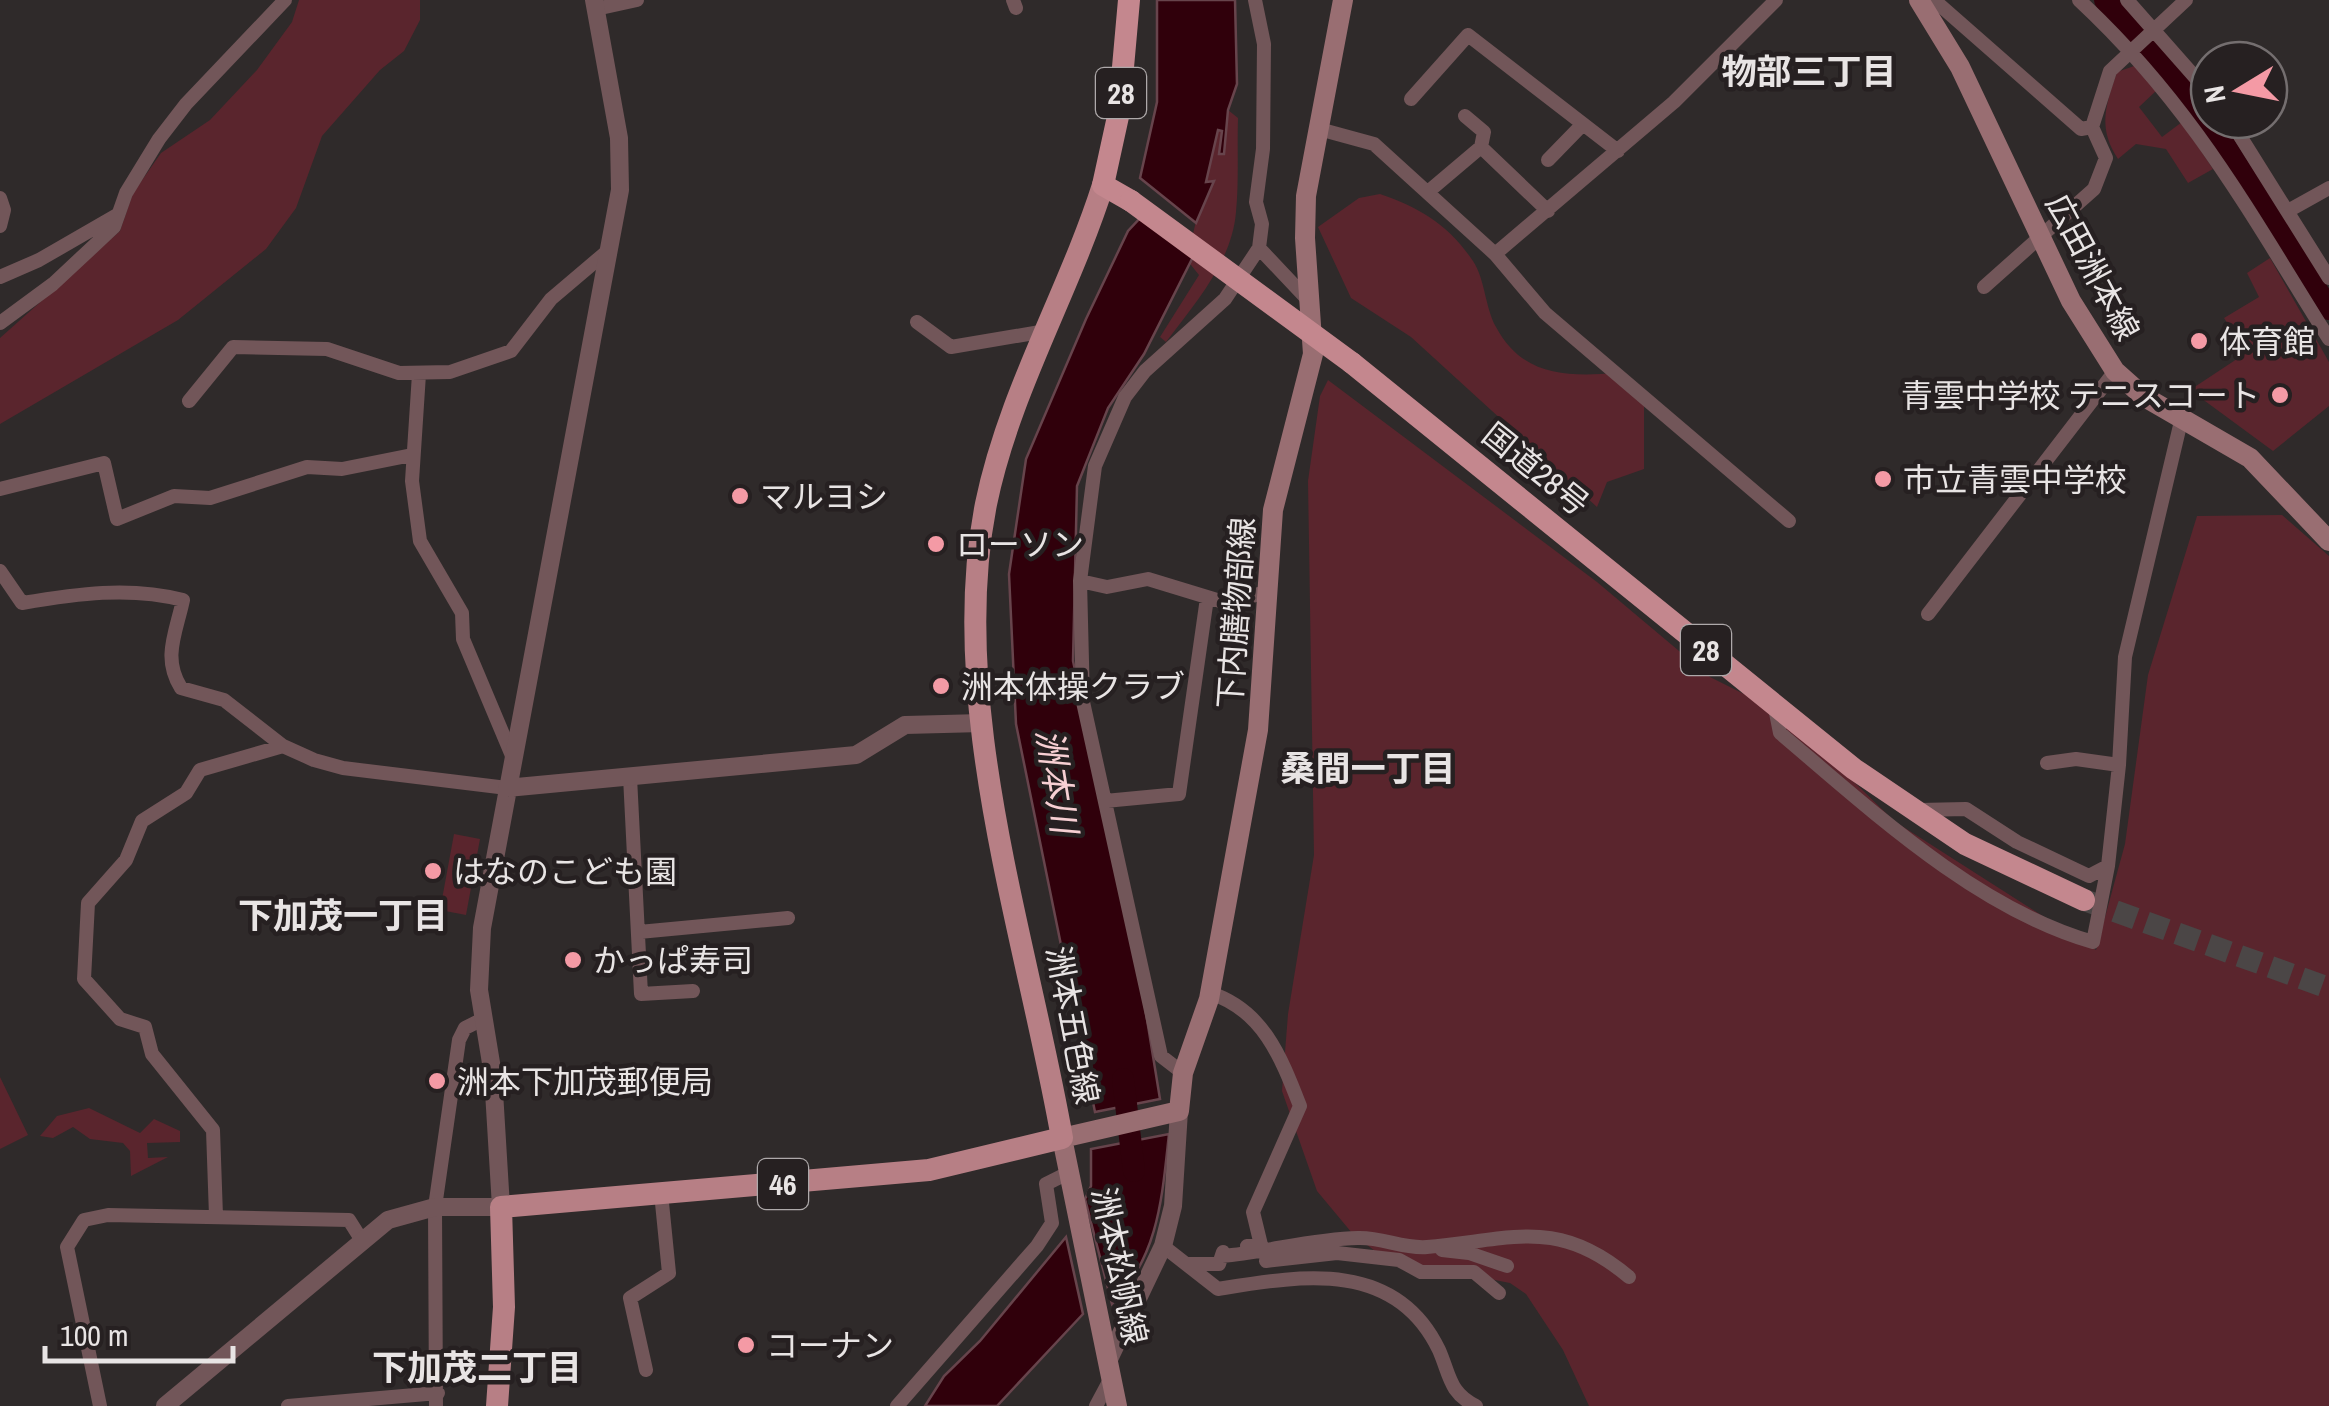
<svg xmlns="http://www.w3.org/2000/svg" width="2329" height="1406" font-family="'Archivo Narrow','Noto Sans JP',sans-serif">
<rect width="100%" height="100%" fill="#2f2a2a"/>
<path fill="#5a252d" d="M299 0H420V20L404 51 380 70 322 136 296 208 266 249 178 320 0 424V338L120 231 133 193 161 153 210 120 257 70 292 22Z
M2137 65 2157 90 2139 107 2162 137 2182 122 2213 169 2188 183 2166 149 2136 144 2118 159C2097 127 2106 105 2117 72Z
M1228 110 1238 118C1237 149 1239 181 1236 212 1232 262 1195 303 1166 342L1160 337 1199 275 1187 260 1217 130 1223 131 1219 153H1224Z
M1380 194C1420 208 1448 224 1473 261 1485 279 1485 307 1496 327 1522 376 1567 377 1616 373L1644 401V469L1607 482 1597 507 1411 337 1351 298 1318 227 1359 198Z
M2270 258 2329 362V406L2273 451 2190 390 2246 353 2224 318 2259 297 2247 273Z
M1328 380 1597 582 1710 677 1766 705 1802 731 1894 821 2096 950 2125 844 2148 675 2197 516 2282 515 2329 556V1406H1589L1563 1350 1526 1294 1510 1283 1485 1278 1416 1270 1380 1255 1352 1233 1317 1191 1282 1091 1288 1014 1314 855 1308 481 1320 396Z
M454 834 480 839 466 915 440 910Z
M0 1077 28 1135 0 1149Z
M89 1108 140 1133 154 1119 180 1131V1142L147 1143 148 1158 168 1157 131 1176 130 1151 123 1143 90 1139 73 1127 53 1138 40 1136 57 1116Z"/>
<path fill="#30000b" stroke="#67444c" stroke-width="2.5" d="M1157 0H1235L1237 84 1228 110 1224 154H1219L1222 131 1218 130 1206 182 1214 181 1196 223 1140 178 1157 102Z
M1143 215 1195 253 1144 354 1108 408 1077 486 1073 661 1136 952 1160 1099 1095 1112 1016 724 1009 574 1026 459 1086 319 1128 231Z
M1169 1134C1162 1197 1159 1256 1112 1304L1085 1199 1091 1186V1149Z
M1066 1237 1083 1314 997 1406H925L944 1376 980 1341Z"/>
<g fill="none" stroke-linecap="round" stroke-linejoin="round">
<path stroke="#30000b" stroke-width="22" d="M2105 0 2208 119 2329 309
M1123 1079 1134 1171"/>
<path stroke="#4b4646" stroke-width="22" stroke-dasharray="22 11" stroke-linecap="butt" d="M2084 900 2329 988"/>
<path stroke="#725659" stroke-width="14" d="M1013 0 1016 8
M1934 0 2081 129 2092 127
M2079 0C2192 105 2249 212 2329 339
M2127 0 2209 93
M596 9 637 0
M1411 99 1468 35 1618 151
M1465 116 1484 132 1481 147 1548 211
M2230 120 2329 278
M1319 129 1374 144 1495 254 1545 313 1789 521
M1548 160 1583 124
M1429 191 1481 147
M0 198 4 210 0 226
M2288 211 2329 188
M1259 248 1309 301
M1495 254 1674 102 1776 0
M0 277 39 260 117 215
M1984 287 2094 189 2106 158 2092 127 2110 71 2186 0
M917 322 951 347 1046 331
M0 323 53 284 114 227 126 193 159 139 186 104 285 0
M419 374 412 481 420 541 462 613 463 639 513 758
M189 401 233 347 327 349 399 373 450 372 511 351 551 299 610 249
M0 489 104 463 117 519 174 496 210 498 307 467 342 469 412 455
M0 571 22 603C76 594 129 586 183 600 176 633 162 658 181 688L224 700 283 746 314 760 343 768 507 788
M1080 581 1107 587 1148 579 1230 604 1267 591
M1928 614 2115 371
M1775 708 1780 733C1871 810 1977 909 2093 942L2108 866 2119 765 2125 657 2182 417
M2047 763 2076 759 2119 765
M630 777 641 994 693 991
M1105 801 1179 794 1207 598
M1919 810 1966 809 2017 842 2089 876 2108 866
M639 932 788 918
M1210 993C1263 1010 1281 1057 1300 1106L1253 1212 1261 1245 1247 1246
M1183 1073 1161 1056 1083 702 1080 581 1095 466 1125 397 1145 371 1225 299 1259 248 1262 224 1256 202 1263 149 1264 44 1255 0
M216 1216 213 1130 152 1054 145 1027 120 1019 84 979 88 903 126 860 142 821 186 793 200 770 283 746
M1163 1246 1218 1289C1299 1276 1395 1258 1439 1350 1450 1375 1449 1393 1476 1406
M1442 1250 1469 1253 1507 1266
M1222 1256C1268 1252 1312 1239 1358 1238 1382 1237 1403 1249 1427 1247 1511 1240 1557 1216 1629 1277
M1266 1261 1337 1253 1399 1260 1421 1272H1474L1499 1293
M1187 1264H1219L1223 1252
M646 1370 630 1298 669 1273 661 1193
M100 1406 67 1247 84 1220 108 1215 349 1220 361 1239
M288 1406 438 1393
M436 1406 435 1207 459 1040 465 1028 483 1019
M897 1406 1037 1246 1052 1223 1046 1184 1070 1172
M1096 1406 1112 1376"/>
<path stroke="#725659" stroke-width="18" d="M507 788 856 755 905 725 982 723
M1109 1359 1163 1246 1173 1206 1179 1111
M165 1406 388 1220 435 1207H501L493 1075 479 990 482 928 620 190 619 138 594 0"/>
<path stroke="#996e72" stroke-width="20" d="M1919 0 1960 67 2071 301 2115 371 2143 396 2250 458 2329 541
M1117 1406 1062 1138 1179 1111 1183 1073 1209 999 1258 730 1273 510 1313 354 1305 238 1306 196 1343 0"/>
<path stroke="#b77f85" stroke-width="22" d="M497 1406 504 1307 501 1207 929 1170 1062 1138C1027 939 946 705 986 504 1009 392 1069 292 1103 185"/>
<path stroke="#c4878e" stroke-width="22" d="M1129 0 1119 112 1103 185 1131 201
M1352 363 1854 769 1965 844 2084 900"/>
<path stroke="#c4878e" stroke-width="22" d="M1131 201 1352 363"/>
</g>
<g fill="#f49aa5" stroke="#262021" stroke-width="4">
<circle cx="2199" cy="341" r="10"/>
<circle cx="2280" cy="395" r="10"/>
<circle cx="1883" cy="479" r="10"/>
<circle cx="740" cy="496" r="10"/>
<circle cx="936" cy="544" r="10"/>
<circle cx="941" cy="686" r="10"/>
<circle cx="433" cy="871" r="10"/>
<circle cx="573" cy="960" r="10"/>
<circle cx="437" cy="1081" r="10"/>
<circle cx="746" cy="1345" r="10"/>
</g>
<g text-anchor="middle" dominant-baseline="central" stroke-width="9" stroke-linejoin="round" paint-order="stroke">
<g fill="#262021" stroke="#aea9aa" stroke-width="2.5">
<rect x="1096" y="68" width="50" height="50" rx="8"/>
<rect x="1681" y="625" width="50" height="50" rx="8"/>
<rect x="758" y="1159" width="50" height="50" rx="8"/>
</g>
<g font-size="30" font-weight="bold" fill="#e8e4e4">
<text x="1121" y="93">28</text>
<text x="1706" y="650">28</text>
<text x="783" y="1184">46</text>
</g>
<g font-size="32" fill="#e8e4e4" stroke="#262021">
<text transform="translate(2093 267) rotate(62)">広田洲本線</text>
<text transform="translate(1536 469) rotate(39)">国道28号</text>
<text transform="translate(1236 613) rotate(-86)">下内膳物部線</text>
<text transform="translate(1073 1025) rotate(79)">洲本五色線</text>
<text transform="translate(1120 1266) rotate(78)">洲本松帆線</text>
</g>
<g font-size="32" fill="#e8e4e4" stroke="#262021" text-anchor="start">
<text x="2219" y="341">体育館</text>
<text x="2260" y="395" text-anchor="end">青雲中学校 テニスコート</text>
<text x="1903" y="479">市立青雲中学校</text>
<text x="760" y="496">マルヨシ</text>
<text x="956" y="544">ローソン</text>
<text x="961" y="686">洲本体操クラブ</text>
<text x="453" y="871">はなのこども園</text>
<text x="593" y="960">かっぱ寿司</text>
<text x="457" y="1081">洲本下加茂郵便局</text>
<text x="766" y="1345">コーナン</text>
</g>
<g font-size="35" font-weight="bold" fill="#e8e4e4" stroke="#262021">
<text x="1809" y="71">物部三丁目</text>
<text x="1368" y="768">桑間一丁目</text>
<text x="343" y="915">下加茂一丁目</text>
<text x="477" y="1367">下加茂二丁目</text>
</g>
<g font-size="35" font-style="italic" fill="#f7cfd3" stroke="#262021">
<text transform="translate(1057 781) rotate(81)">洲本川</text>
</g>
</g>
<g transform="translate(2239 90) rotate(260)"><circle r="48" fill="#262021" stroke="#746e6f" stroke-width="2.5"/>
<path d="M0-8L18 38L0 25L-18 38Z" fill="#f49aa5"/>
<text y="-15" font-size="28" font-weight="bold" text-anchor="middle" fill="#e8e4e4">N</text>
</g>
<path d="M45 1346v15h188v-15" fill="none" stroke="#e8e4e4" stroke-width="5"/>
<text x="60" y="1346" font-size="30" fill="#e8e4e4" stroke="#262021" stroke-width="8" paint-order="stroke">100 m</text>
</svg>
